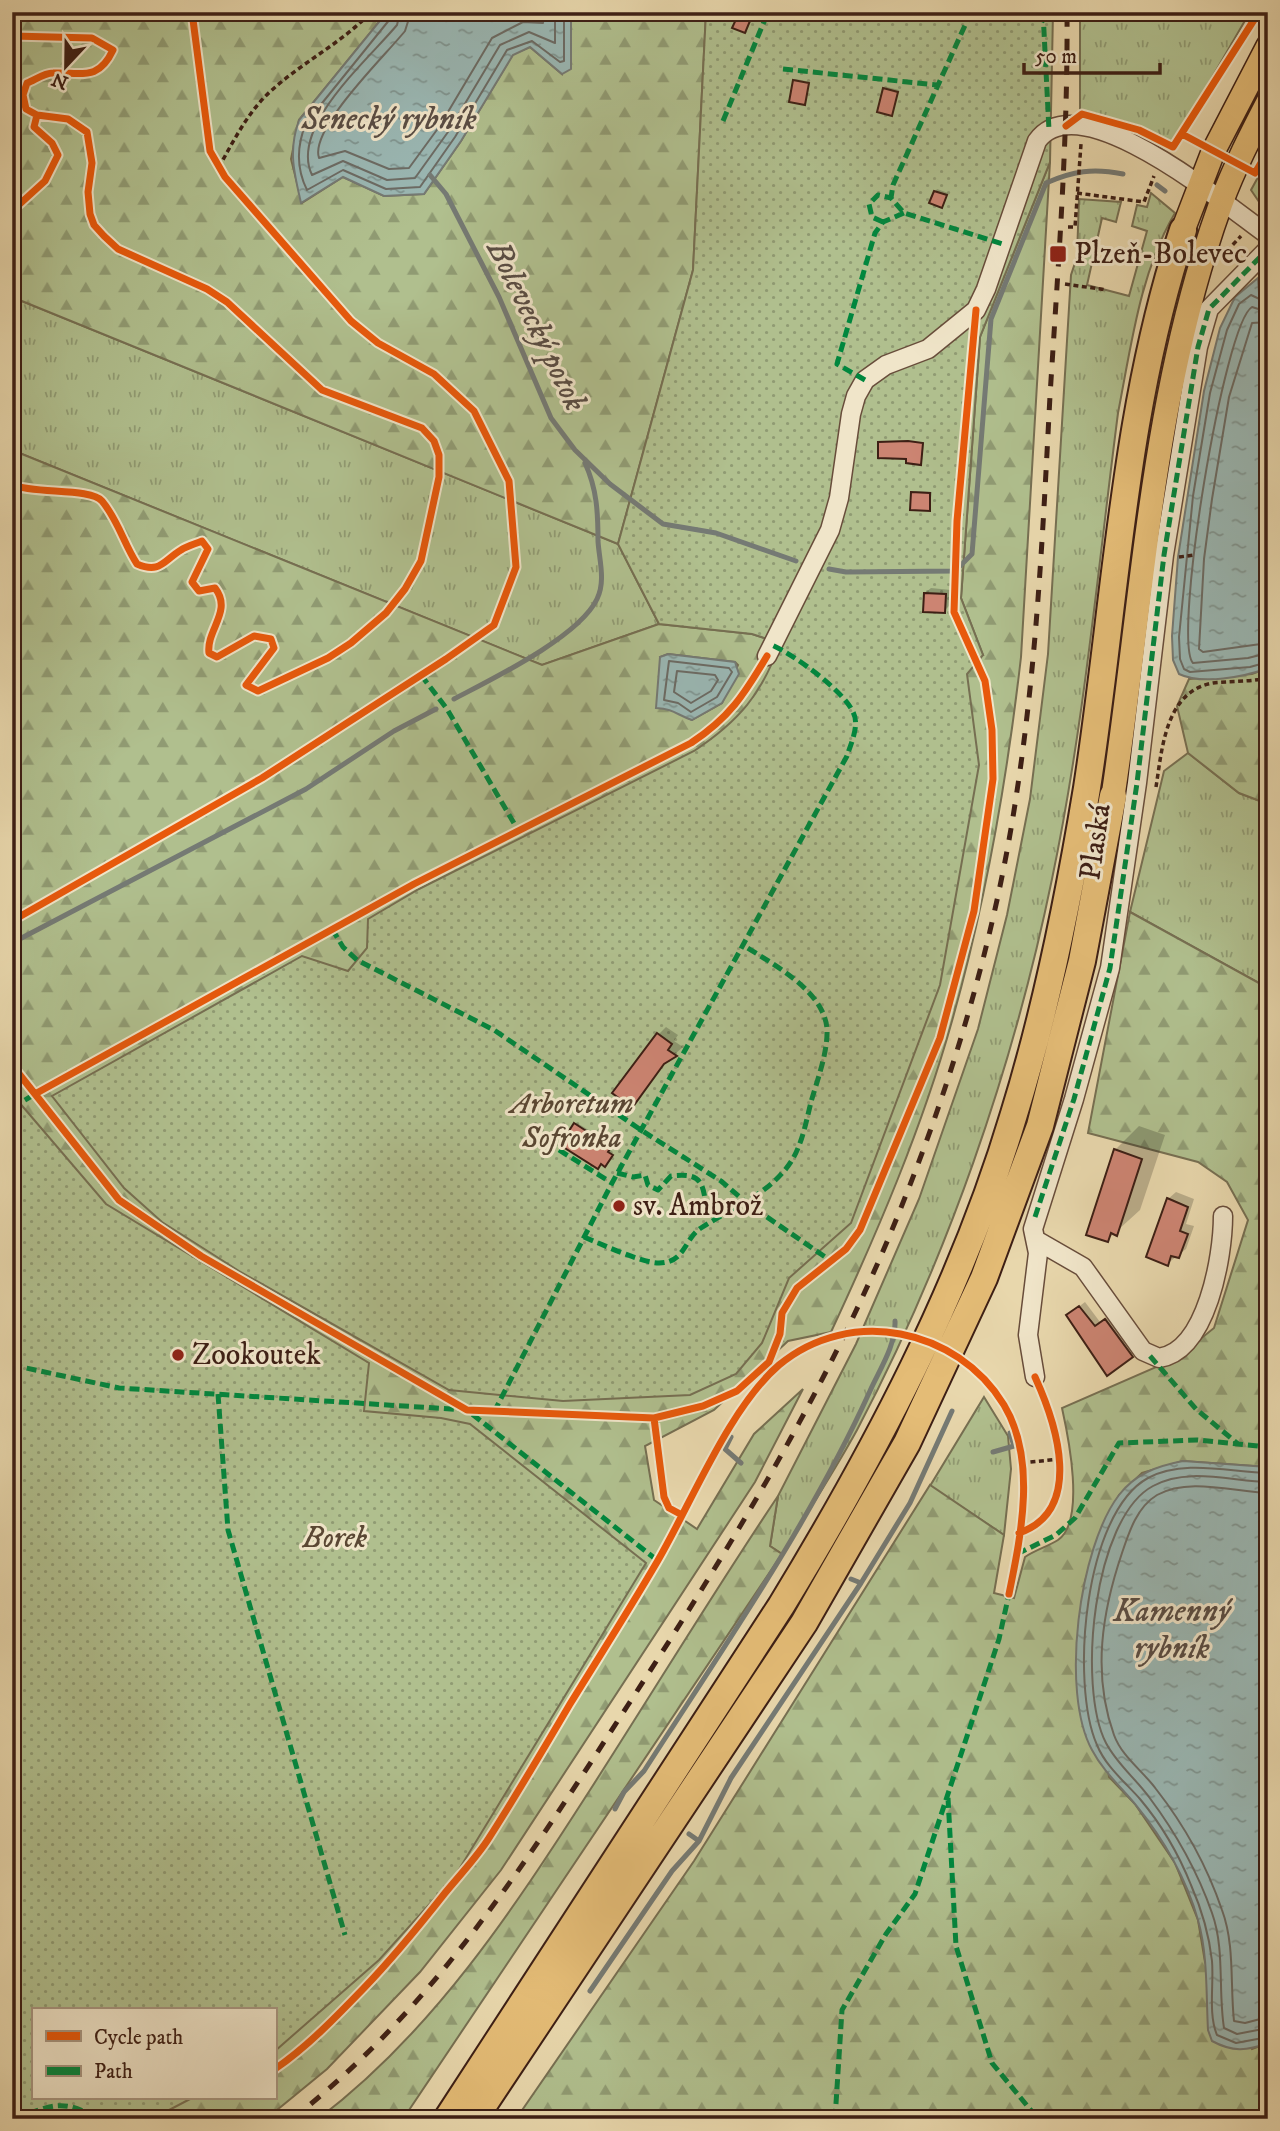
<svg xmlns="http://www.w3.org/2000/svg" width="1280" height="2131" font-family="'IM FELL DW Pica',serif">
<defs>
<pattern id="grass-tufts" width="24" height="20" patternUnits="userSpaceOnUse" patternTransform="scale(1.75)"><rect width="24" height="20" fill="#b0bf8e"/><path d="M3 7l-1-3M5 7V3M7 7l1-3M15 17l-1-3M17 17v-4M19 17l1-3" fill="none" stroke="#909b73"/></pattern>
<pattern id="forest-firs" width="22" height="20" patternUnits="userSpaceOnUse" patternTransform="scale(1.75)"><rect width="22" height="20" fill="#b0bf8e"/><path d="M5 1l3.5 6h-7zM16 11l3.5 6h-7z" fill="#909b73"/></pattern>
<pattern id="garden-dots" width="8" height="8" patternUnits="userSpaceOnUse" patternTransform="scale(1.75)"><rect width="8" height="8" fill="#b0bf8e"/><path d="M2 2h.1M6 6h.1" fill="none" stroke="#909b73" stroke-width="1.8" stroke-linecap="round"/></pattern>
<pattern id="water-ripples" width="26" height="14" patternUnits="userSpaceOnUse" patternTransform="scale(1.75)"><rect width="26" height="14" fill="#9ab7b3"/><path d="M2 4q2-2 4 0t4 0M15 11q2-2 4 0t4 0" fill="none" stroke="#7f9490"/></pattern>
</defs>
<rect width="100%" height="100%" fill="#e8d7ac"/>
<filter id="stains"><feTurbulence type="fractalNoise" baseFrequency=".00286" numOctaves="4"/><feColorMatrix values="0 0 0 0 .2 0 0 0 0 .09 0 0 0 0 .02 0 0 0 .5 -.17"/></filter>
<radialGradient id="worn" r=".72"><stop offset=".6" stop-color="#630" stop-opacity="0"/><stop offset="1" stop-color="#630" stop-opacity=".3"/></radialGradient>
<path fill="url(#grass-tufts)" stroke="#766f52" stroke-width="2" d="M1080 12H1250L1174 143 1136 125 1080 110Z
M1268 159V215L1251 190Z
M1151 193 1175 213C1140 272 1131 347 1118 413 1098 568 1084 726 1052 879 1013 1069 947 1259 857 1430 834 1472 807 1513 782 1554L770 1546 778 1496 856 1344 919 1199 978 1029 1007 915 1030 799 1048 654 1071 275 1077 257 1079 199 1121 202 1116 222 1102 218 1087 285 1129 296 1147 231 1132 226 1137 205 1147 207Z
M12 297 618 544 659 624 542 665 12 450Z
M1188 753 1239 793 1268 804V988L1130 912 1164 771Z
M984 1397 1008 1436 1011 1469 1004 1535 930 1486Z"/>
<path fill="url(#forest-firs)" stroke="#766f52" stroke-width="2" fill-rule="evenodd" d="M12 12H378L380 21 299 120 291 159 302 203 343 177 384 196 424 194 461 141 513 54 530 47 562 74 571 12H706L693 270 618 544 12 297Z
M1050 162 1021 657C1007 780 986 901 952 1021 922 1128 878 1231 831 1332L788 1341 714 1410 645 1446 654 1500 697 1529 754 1434 803 1389 755 1482 501 1870 420 1972 327 2069 266 2119H12V450L542 665 659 624 752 634 780 643 983 655 961 598 980 337ZM668 654 735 662 738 665 722 703 692 720C668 712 667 679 660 657ZM33 2010H275V2098H33Z
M1268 668V804L1239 793 1188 753 1177 706 1189 679 1252 674Z
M1130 912 1268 988V1467L1183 1461 1142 1473 1119 1495 1102 1528 1085 1581 1109 1777 1135 1804 1175 1863 1198 1920 1205 1962 1252 2049 1268 2043V2119H516L694 1861 930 1485 1004 1535 994 1593 1014 1598 1025 1557C1035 1550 1049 1546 1058 1540 1086 1521 1068 1435 1062 1408L1177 1358 1214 1328 1248 1220 1227 1182 1198 1162 1088 1133Z
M778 1496 770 1546 782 1554 403 2119H318C433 2032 513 1910 590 1790 653 1692 713 1593 778 1496Z"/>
<path fill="url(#garden-dots)" stroke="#766f52" stroke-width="2" d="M706 12H1053L1050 162 980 337 961 598 983 655 967 674 979 765 940 985 851 1223 789 1278 762 1343 736 1374 690 1395 563 1401 449 1390 239 1271 162 1222 124 1188 52 1096 302 956 348 971 367 948 368 919 419 889 694 751C739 721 762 694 780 643L752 634 659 624 618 544 693 270Z
M12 1094 106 1204 369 1363 364 1411 441 1418 470 1424 646 1563 455 1876 379 1960 275 2051V2010H33V2098H192L152 2119H12Z"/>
<path fill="url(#water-ripples)" stroke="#757a74" stroke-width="2" d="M387 12H571V69L562 74 530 47 513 55 461 141 424 194 384 196 343 177 301 203C294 172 288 151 299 120Z
M1258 278 1259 293 1268 297V668C1244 677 1202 685 1179 674L1173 660 1172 636 1178 557 1204 391 1220 328 1235 297Z
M668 654 735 662 739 674 722 703 692 720C677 715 674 709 656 708L660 657Z
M1183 1461 1268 1467V2043C1247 2051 1232 2052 1212 2041L1208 2030C1206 1995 1208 1955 1198 1920 1186 1878 1162 1837 1135 1804 1120 1786 1103 1771 1092 1750 1060 1692 1079 1547 1119 1495 1135 1474 1157 1466 1183 1461Z"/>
<path fill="#0003" d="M743 12 754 15 745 31 739 16Z
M796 79 810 82 804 103 794 81Z
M887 87 899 90 892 114 885 89Z
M937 189 948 193 942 206 935 192Z
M882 441 924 442 922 461 920 463 880 443Z
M915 491 932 492 929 509 913 493Z
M931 588 951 590 949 606 944 611 925 593Z
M666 1027 678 1035 674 1041 683 1047 668 1060 632 1106 658 1035Z
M577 1123 612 1144 609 1149 613 1152 607 1163 575 1125Z
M1139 1126 1165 1135 1140 1210 1107 1240 1115 1150Z
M1176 1192 1194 1199 1186 1224 1194 1226 1186 1249 1167 1264 1168 1199Z
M1085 1302 1100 1322 1111 1315 1137 1351 1107 1374 1073 1311Z"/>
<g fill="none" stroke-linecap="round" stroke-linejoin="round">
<path stroke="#6c6b64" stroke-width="2" d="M392 12 390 19 306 123C297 145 296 168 307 190L343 170 386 189 420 187 455 137 507 50 532 41 560 62 564 61V12
M400 12 397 25C368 60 289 127 312 175L343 161 387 180 415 178 448 132 500 45 529 32 555 43V12
M411 12 405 31C386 55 309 129 319 158L345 151 389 169 409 168 439 127 492 38 523 22 543 23 544 12
M1268 303 1251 295 1239 304 1227 330 1210 393 1193 496 1179 637 1180 659 1184 669 1190 672 1250 667 1268 662
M1268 312 1252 307C1224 323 1172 640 1193 663L1248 658 1268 653
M1268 322 1252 323 1229 397 1212 499 1204 559 1199 649 1203 652 1268 643
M669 661 729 668 732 672 717 697 691 712 678 703 664 700Z
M677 671 715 675 718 680 711 691 691 703 674 692Z
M1268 1473C1229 1472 1184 1459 1148 1478 1084 1513 1070 1684 1097 1745 1106 1767 1125 1782 1140 1799 1161 1824 1179 1855 1191 1885 1202 1910 1209 1934 1212 1961 1214 1984 1208 2014 1217 2035L1236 2043 1268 2037
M1268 1482C1231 1481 1187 1467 1153 1486 1093 1518 1077 1687 1106 1743 1117 1764 1135 1778 1149 1797 1176 1833 1197 1870 1212 1913 1225 1949 1218 1991 1224 2028L1237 2034 1268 2028
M1268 1493C1234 1492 1189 1477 1157 1495 1137 1507 1129 1532 1122 1553 1102 1612 1092 1674 1114 1735 1122 1757 1143 1771 1156 1789 1185 1826 1207 1866 1222 1910 1235 1945 1230 1985 1234 2021L1245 2023 1268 2017"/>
<path stroke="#757a74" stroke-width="5" d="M430 175 446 194 499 297 551 418 575 450 610 484 663 524 716 533 796 561
M1157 185 1165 191
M829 569 846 572 955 571 972 554 991 319 1046 183C1073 171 1093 168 1123 174
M454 699C492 679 579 637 597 599 606 581 599 559 598 541 598 513 597 489 585 463
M12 943 306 789 394 731 436 709
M731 1437 725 1449 741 1463
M993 1452 1014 1446 1010 1433
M861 1583 910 1503 952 1411
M615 1809 624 1792 644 1771C723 1648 809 1525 870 1391 880 1369 896 1345 895 1321
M689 1834 699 1841 731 1778 861 1583 851 1579
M590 1991 672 1871 699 1841"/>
</g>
<path fill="#cc8472" stroke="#3d1f15" stroke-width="2" d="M738 15 750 21 745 33 732 28Z
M793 80 809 83 805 105 789 102Z
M883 88 898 92 892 116 877 112Z
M934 191 947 195 942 208 929 203Z
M908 441 923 443 921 465 906 463V459L878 458V442Z
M911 492 930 493V511L910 510Z
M924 593 946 594 945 613 923 612Z
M657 1033 672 1044 668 1050 677 1056 664 1064 632 1108 612 1093Z
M574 1123 611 1147 608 1152 613 1155 605 1167 601 1164 598 1169 560 1145Z
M1114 1149 1142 1159 1117 1236 1111 1233 1108 1242 1086 1235Z
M1167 1198 1188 1207 1180 1231 1188 1234 1179 1258 1171 1256 1168 1266 1146 1257Z
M1079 1306 1095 1326 1105 1319 1133 1357 1107 1376 1066 1315Z"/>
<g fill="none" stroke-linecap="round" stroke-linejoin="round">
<defs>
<path id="minor" d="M767 656 830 530 839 498 851 414 856 396 865 380 886 365 928 349 976 310 986 289 1037 141C1080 81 1229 208 1268 235
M1036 1240 1083 1267 1143 1351 1159 1358C1207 1351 1223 1256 1223 1216
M1035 1377 1028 1335 1038 1253 1033 1229 1074 1099 1110 968 1137 783 1164 555 1198 347 1209 309 1268 249"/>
<path id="major" d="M1183 230 1213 152 1268 46
M1113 796C1143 597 1152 393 1221 203 1234 168 1251 135 1268 102"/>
<path id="highway" d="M447 2119 781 1606C875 1452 962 1288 1014 1114 1047 1008 1069 897 1087 788 1116 601 1123 411 1183 230
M474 2119 804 1623 907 1443 984 1278 1040 1126 1082 961 1113 796"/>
</defs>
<use href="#minor" stroke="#684d3b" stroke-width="21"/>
<use href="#major" stroke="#3d1f15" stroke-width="26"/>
<use href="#highway" stroke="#3d1f15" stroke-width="30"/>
<path stroke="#3d1f15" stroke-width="3.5" stroke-dasharray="5 3.5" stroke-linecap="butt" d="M219 167C234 140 249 110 272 90 304 61 342 43 371 12
M1077 193 1144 202 1154 176
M1068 227H1075L1081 144
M1227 251 1241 236
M1065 284 1107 290
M1179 557 1195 555
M1156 787C1162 750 1165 691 1213 683 1231 681 1249 682 1268 678
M1022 1463 1059 1459"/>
<use href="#minor" stroke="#f0e5c9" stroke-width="18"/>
<use href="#major" stroke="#e4bc76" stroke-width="23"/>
<use href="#highway" stroke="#e4bc76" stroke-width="26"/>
<path stroke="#3d1f15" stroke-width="5" stroke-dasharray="12 12" stroke-linecap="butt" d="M292 2119C436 2007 530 1856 628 1705 734 1542 835 1377 906 1195 957 1066 997 928 1017 791 1037 660 1043 528 1050 396 1058 268 1068 140 1067 12"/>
<path stroke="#00873e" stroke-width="5" stroke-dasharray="10 5" stroke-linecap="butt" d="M971 12 893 185 891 198 904 213 1003 244
M1026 12 1045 21
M1043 12 1049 130
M783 69 937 85
M723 121 768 12
M883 222 872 217 869 204 878 195 891 198
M865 380 837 364 875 233 883 222 904 213
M421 675 447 709 518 830
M332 929 343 947 357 960 494 1030 641 1130 721 1181 748 1204 831 1261
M12 1108 35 1094
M559 1150 612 1183 847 756C851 743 860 725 853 712 843 690 794 655 772 645
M617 1173 633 1177 645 1175 648 1185 658 1190 671 1176C700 1173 703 1180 706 1207L723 1214
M1035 1217 1074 1099 1110 968 1137 783 1164 555 1198 347 1209 309 1268 249
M584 1237C601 1244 642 1263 659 1263 685 1263 684 1239 701 1228 730 1209 761 1198 784 1171 801 1152 805 1126 811 1102 817 1081 828 1052 827 1029 824 990 772 964 743 945
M1150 1356 1196 1409 1238 1444
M12 1365 119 1388 467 1410 658 1561
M218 1394 228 1530 345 1935
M494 1412 612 1183
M1017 1554 1056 1535 1075 1518 1119 1443 1197 1440 1268 1447
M948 1798 956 1946 992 2063 1038 2119
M15 2119C49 2106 64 2097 97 2119
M835 2119 842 2010 886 1934 915 1894 999 1639 1009 1594"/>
<defs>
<path id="cycleway" d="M12 36 92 38 113 50C98 82 81 72 53 73 44 73 35 80 27 83L23 95 26 109 37 115 68 119 87 132 92 163 88 192 90 214 94 225 104 236 118 249 207 289 227 302 322 390 422 428 434 441 439 455V477L421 561 405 589 386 613 351 643 328 658 258 691 246 685 274 648 271 639 254 636 217 657 209 653C206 630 233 611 215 588L199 591 192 582 208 549 202 541C195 544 187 546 181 550 163 561 160 574 137 564 124 544 118 520 102 501 91 488 36 494 12 485
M1066 126 1082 114 1139 130 1173 147 1259 12
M1182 134 1255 173 1268 151
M12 211 45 181 58 155 52 143 34 127 37 115
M12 921 262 778 446 659 494 625 516 567 509 481 474 411 434 374 378 343 351 321 225 177 210 151 192 12
M12 1065 119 1200 201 1256 467 1410 654 1418 703 1406 737 1391 769 1362 780 1334 782 1313 797 1288 846 1249 860 1230 940 1038 974 911 993 779 992 730 985 681 954 612 957 521 976 310
M35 1094 414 884 691 743C729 718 744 695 767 656
M654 1418 664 1497 669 1508 682 1515
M1019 1533C1085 1510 1056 1423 1035 1377
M275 2069C308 2046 335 2018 363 1989 393 1958 419 1926 445 1893 459 1876 475 1859 487 1841 516 1796 543 1750 570 1704 599 1657 629 1610 657 1562 691 1504 729 1408 779 1365 850 1306 957 1328 1004 1405 1037 1460 1021 1535 1009 1594"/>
</defs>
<use href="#cycleway" stroke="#f0e5c9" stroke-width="11"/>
<use href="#cycleway" stroke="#e8590c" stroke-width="7"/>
</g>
<g fill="#8f2418" stroke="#f0e5c9" stroke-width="2.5">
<rect x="1049" y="245" width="18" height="18" rx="3.5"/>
<circle cx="619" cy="1206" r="7"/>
<circle cx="178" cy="1355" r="7"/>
</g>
<g text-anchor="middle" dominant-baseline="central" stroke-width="6" stroke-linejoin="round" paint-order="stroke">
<g font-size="30" fill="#3d1f15" stroke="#f0e5c9" text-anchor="start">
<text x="1074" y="254">Plzeň-Bolevec</text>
<text x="633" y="1206">sv. Ambrož</text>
<text x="192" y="1355">Zookoutek</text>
</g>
<g font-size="30" fill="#3d1f15" stroke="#f0e5c9">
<text transform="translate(1096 842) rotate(-82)">Plaská</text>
</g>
<g font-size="30" font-style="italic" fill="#5a4733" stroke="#f0e5c9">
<text x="572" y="1104">Arboretum<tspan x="572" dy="34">Sofronka</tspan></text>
<text x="335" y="1538">Borek</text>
</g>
<g font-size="32" font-style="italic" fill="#594d44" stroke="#f0e5c9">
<text x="389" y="120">Senecký rybník</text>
<text transform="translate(536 326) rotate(64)">Bolevecký potok</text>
<text x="1172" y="1612">Kamenný<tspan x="1172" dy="37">rybník</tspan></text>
</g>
</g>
<rect width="1280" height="2131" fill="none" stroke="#e8d7ac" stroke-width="42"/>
<rect x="14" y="14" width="1252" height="2103" fill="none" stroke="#3d1f15" stroke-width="3.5"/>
<rect x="21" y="21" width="1238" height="2089" fill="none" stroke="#3d1f15" stroke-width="2"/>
<rect x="32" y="2008" width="245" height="91" fill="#f0e5c9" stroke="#a89681" stroke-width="2"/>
<rect x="46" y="2031" width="35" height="10" fill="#e8590c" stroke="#a89681" stroke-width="2"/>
<text x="94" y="2044" font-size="21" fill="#3d1f15">Cycle path</text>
<rect x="46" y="2066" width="35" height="10" fill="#00873e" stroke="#a89681" stroke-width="2"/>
<text x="94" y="2078" font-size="21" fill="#3d1f15">Path</text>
<g transform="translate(66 66) rotate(202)" stroke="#f0e5c9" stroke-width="5" paint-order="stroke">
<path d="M0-5L12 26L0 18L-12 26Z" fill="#3d1f15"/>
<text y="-10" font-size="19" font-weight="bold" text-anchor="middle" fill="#3d1f15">N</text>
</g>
<path d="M1024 63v10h136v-10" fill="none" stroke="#3d1f15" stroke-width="3.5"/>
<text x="1035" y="63" font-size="21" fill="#3d1f15" stroke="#f0e5c9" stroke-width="5" paint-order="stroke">50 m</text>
<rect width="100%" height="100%" filter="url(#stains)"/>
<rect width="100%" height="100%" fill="url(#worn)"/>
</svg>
